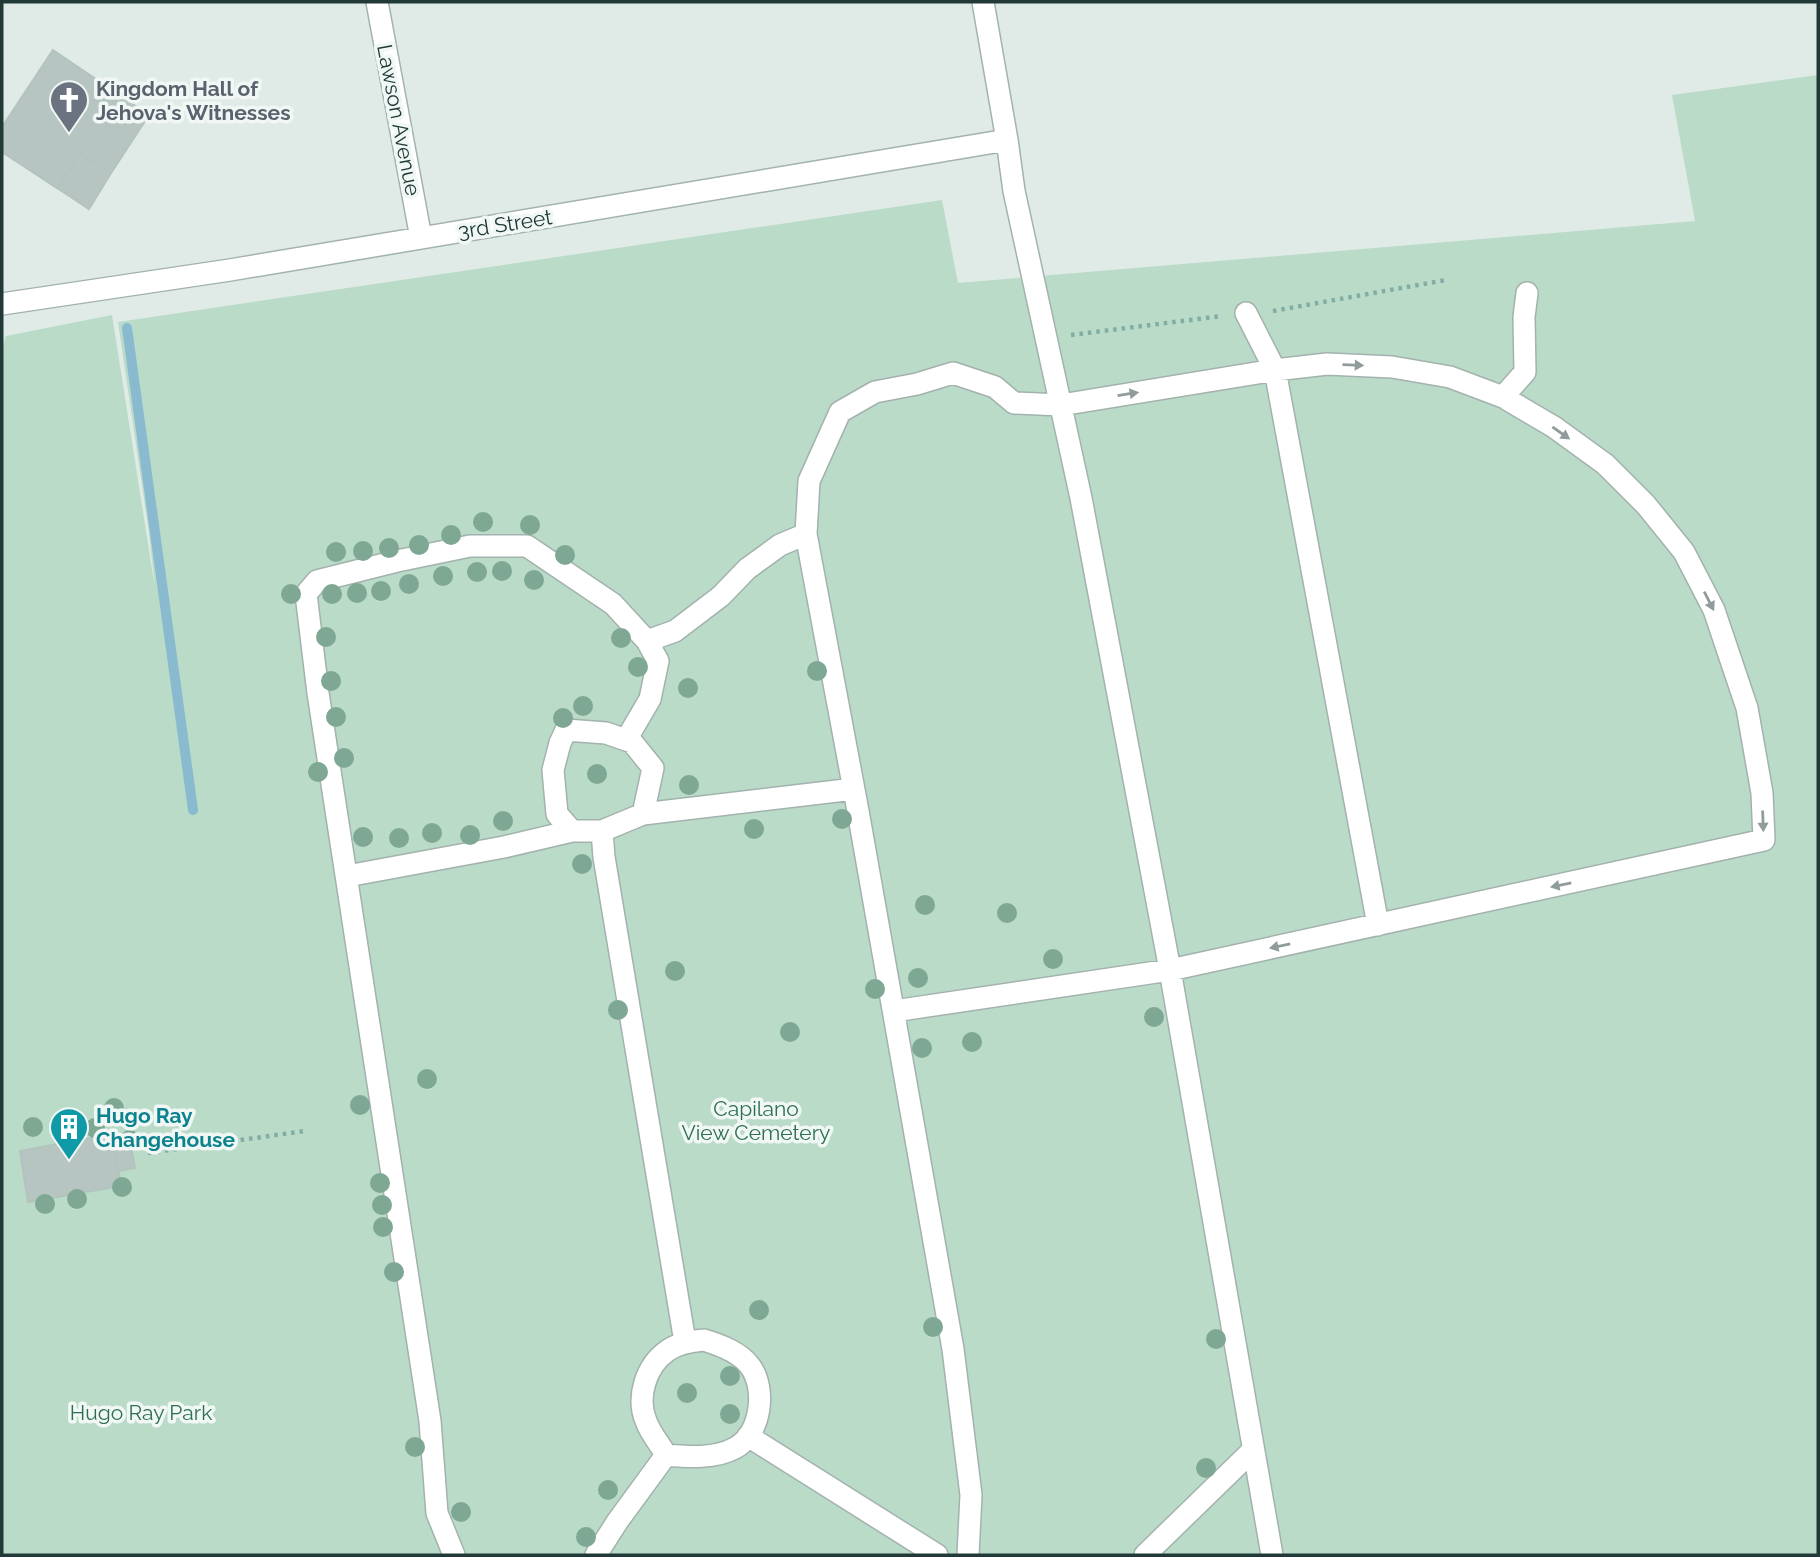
<svg xmlns="http://www.w3.org/2000/svg" width="1820" height="1557" font-family="Raleway,sans-serif">
<rect width="100%" height="100%" fill="#e0ebe7"/>
<path fill="#b9dbc7" d="M1818 75V1555H2V349L6 336 112 315 155 588 149 533 118 322 942 200 958 283 1695 221 1672 95Z"/>
<g fill="none" stroke-linecap="round" stroke-linejoin="round">
<path stroke="#89bacf" stroke-width="10" d="M127 328 193 810"/>
</g>
<path fill="#b6c5c1" stroke="#b3c4bf" stroke-width="2" d="M53 50 149 115 111 173 80 153 57 188 2 152V127Z
M80 153 111 173 89 209 57 188Z
M112 1134 121 1186 28 1202 20 1151Z
M130 1143 135 1168 118 1171 114 1146Z"/>
<g fill="none" stroke-linecap="round" stroke-linejoin="round">
<defs>
<path id="minor" d="M377 2 421 238
M983 2 1007 140 1014 191 1081 498 1170 970 1272 1555
M2 304 230 270 1007 140
M1246 313 1275 370 1378 925
M1503 397 1525 372 1524 317 1527 293
M647 641 675 631 721 596 747 569 780 545 806 534
M572 831 557 814 553 770 560 743 566 730 606 733 632 742 653 768 643 814
M602 831 604 857 685 1342
M347 876 504 847 572 831H602L643 814 854 789
M894 1011 1170 970 1764 840 1762 793 1747 708 1714 610 1684 552 1646 505 1605 464 1554 427 1503 397 1450 377 1392 367 1327 364 1275 370 1061 405 1014 403 995 387 953 373 917 384 875 392 840 412 809 481 806 534 858 811 953 1349 971 1495 968 1555
M704 1340C720 1345 740 1352 750 1366 767 1389 761 1434 735 1448 715 1459 688 1457 666 1455 660 1444 650 1433 646 1421 636 1397 646 1366 667 1351 678 1343 691 1341 704 1340Z
M748 1436 937 1555
M454 1555 437 1513 430 1421 318 693 306 594 317 581 397 561 470 546H527L613 604 647 641 658 661 650 699 626 740
M596 1555 617 1522 666 1455
M1145 1555 1253 1450"/>
</defs>
<use href="#minor" stroke="#a3b2af" stroke-width="24"/>
<path stroke="#81ada6" stroke-width="4.5" stroke-dasharray="3.5 5" stroke-linecap="butt" d="M1273 311 1446 280
M1071 335 1222 316
M61 1122 63 1131
M148 1153 305 1131"/>
<use href="#minor" stroke="#fff" stroke-width="21"/>
</g>
<g fill="#7ea794">
<circle cx="483" cy="522" r="10"/>
<circle cx="530" cy="525" r="10"/>
<circle cx="451" cy="535" r="10"/>
<circle cx="419" cy="545" r="10"/>
<circle cx="389" cy="548" r="10"/>
<circle cx="363" cy="551" r="10"/>
<circle cx="336" cy="552" r="10"/>
<circle cx="565" cy="555" r="10"/>
<circle cx="502" cy="571" r="10"/>
<circle cx="477" cy="572" r="10"/>
<circle cx="443" cy="576" r="10"/>
<circle cx="534" cy="580" r="10"/>
<circle cx="409" cy="584" r="10"/>
<circle cx="381" cy="591" r="10"/>
<circle cx="357" cy="593" r="10"/>
<circle cx="291" cy="594" r="10"/>
<circle cx="332" cy="594" r="10"/>
<circle cx="326" cy="637" r="10"/>
<circle cx="621" cy="638" r="10"/>
<circle cx="638" cy="667" r="10"/>
<circle cx="817" cy="671" r="10"/>
<circle cx="331" cy="681" r="10"/>
<circle cx="688" cy="688" r="10"/>
<circle cx="583" cy="706" r="10"/>
<circle cx="336" cy="717" r="10"/>
<circle cx="563" cy="718" r="10"/>
<circle cx="344" cy="758" r="10"/>
<circle cx="318" cy="772" r="10"/>
<circle cx="597" cy="774" r="10"/>
<circle cx="689" cy="785" r="10"/>
<circle cx="842" cy="819" r="10"/>
<circle cx="503" cy="821" r="10"/>
<circle cx="754" cy="829" r="10"/>
<circle cx="432" cy="833" r="10"/>
<circle cx="470" cy="835" r="10"/>
<circle cx="363" cy="837" r="10"/>
<circle cx="399" cy="838" r="10"/>
<circle cx="582" cy="864" r="10"/>
<circle cx="925" cy="905" r="10"/>
<circle cx="1007" cy="913" r="10"/>
<circle cx="1053" cy="959" r="10"/>
<circle cx="675" cy="971" r="10"/>
<circle cx="918" cy="978" r="10"/>
<circle cx="875" cy="989" r="10"/>
<circle cx="618" cy="1010" r="10"/>
<circle cx="1154" cy="1017" r="10"/>
<circle cx="790" cy="1032" r="10"/>
<circle cx="972" cy="1042" r="10"/>
<circle cx="922" cy="1048" r="10"/>
<circle cx="427" cy="1079" r="10"/>
<circle cx="360" cy="1105" r="10"/>
<circle cx="114" cy="1108" r="10"/>
<circle cx="33" cy="1127" r="10"/>
<circle cx="95" cy="1128" r="10"/>
<circle cx="130" cy="1140" r="10"/>
<circle cx="380" cy="1183" r="10"/>
<circle cx="122" cy="1187" r="10"/>
<circle cx="77" cy="1199" r="10"/>
<circle cx="45" cy="1204" r="10"/>
<circle cx="382" cy="1205" r="10"/>
<circle cx="383" cy="1227" r="10"/>
<circle cx="394" cy="1272" r="10"/>
<circle cx="759" cy="1310" r="10"/>
<circle cx="933" cy="1327" r="10"/>
<circle cx="1216" cy="1339" r="10"/>
<circle cx="730" cy="1376" r="10"/>
<circle cx="687" cy="1393" r="10"/>
<circle cx="730" cy="1414" r="10"/>
<circle cx="415" cy="1447" r="10"/>
<circle cx="1206" cy="1468" r="10"/>
<circle cx="608" cy="1490" r="10"/>
<circle cx="461" cy="1512" r="10"/>
<circle cx="586" cy="1537" r="10"/>
</g>
<defs><path id="oneway-solid" d="M-6-.8H1V-3.2L6.5 0L1 3.2V.8H-6Z" transform="scale(1.75)"/></defs>
<g fill="#909c9b">
<use href="#oneway-solid" transform="translate(1353 365) rotate(2)"/>
<use href="#oneway-solid" transform="translate(1128 394) rotate(-9)"/>
<use href="#oneway-solid" transform="translate(1561 433) rotate(35)"/>
<use href="#oneway-solid" transform="translate(1709 601) rotate(63)"/>
<use href="#oneway-solid" transform="translate(1763 821) rotate(88)"/>
<use href="#oneway-solid" transform="translate(1561 885) rotate(168)"/>
<use href="#oneway-solid" transform="translate(1280 946) rotate(168)"/>
</g>
<defs>
<symbol id="church-pin" viewBox="-11 -11 22 30"><path d="M0 17L-7.5 6A9.5 9.5 0 1 1 7.5 6Z" fill="#6b7280" stroke="#f0f7f5"/><path d="M-1.2-6h2.4v3.5h3.3v2.4h-3.3V6h-2.4V-.1h-3.3v-2.4h3.3Z" fill="#fff"/></symbol>
<symbol id="building-pin" viewBox="-11 -11 22 30"><path d="M0 17L-7.5 6A9.5 9.5 0 1 1 7.5 6Z" fill="#0f9aa8" stroke="#f0f7f5"/><path d="M-4-6H4V6H1V3H-1V6H-4ZM-2.5-4.3h1.7v1.8h-1.7ZM.8-4.3h1.7v1.8H.8ZM-2.5-1h1.7V.8h-1.7ZM.8-1h1.7V.8H.8Z" fill="#fff"/></symbol>
</defs>
<g fill-rule="evenodd">
<use href="#church-pin" x="47" y="78" width="44" height="60"/>
<use href="#building-pin" x="47" y="1105" width="44" height="60"/>
</g>
<g text-anchor="middle" dominant-baseline="central" stroke-width="7" stroke-linejoin="round" paint-order="stroke">
<g font-size="21" font-weight="bold" fill="#5b616d" stroke="#f0f7f5" text-anchor="start">
<text x="96" y="88">Kingdom Hall of<tspan x="96" dy="24">Jehova's Witnesses</tspan></text>
</g>
<g font-size="21" fill="#213a37" stroke="#f0f7f5">
<text transform="translate(399 120) rotate(79)">Lawson Avenue</text>
<text transform="translate(505 224) rotate(-9)">3rd Street</text>
</g>
<g font-size="21" fill="#2d7050" stroke="#f0f7f5">
<text x="756" y="1108">Capilano<tspan x="756" dy="24">View Cemetery</tspan></text>
<text x="141" y="1412">Hugo Ray Park</text>
</g>
<g font-size="21" font-weight="bold" fill="#0d838f" stroke="#f0f7f5" text-anchor="start">
<text x="96" y="1115">Hugo Ray<tspan x="96" dy="24">Changehouse</tspan></text>
</g>
</g>
<rect width="1820" height="1557" fill="none" stroke="#213a37" stroke-width="7"/>
</svg>
